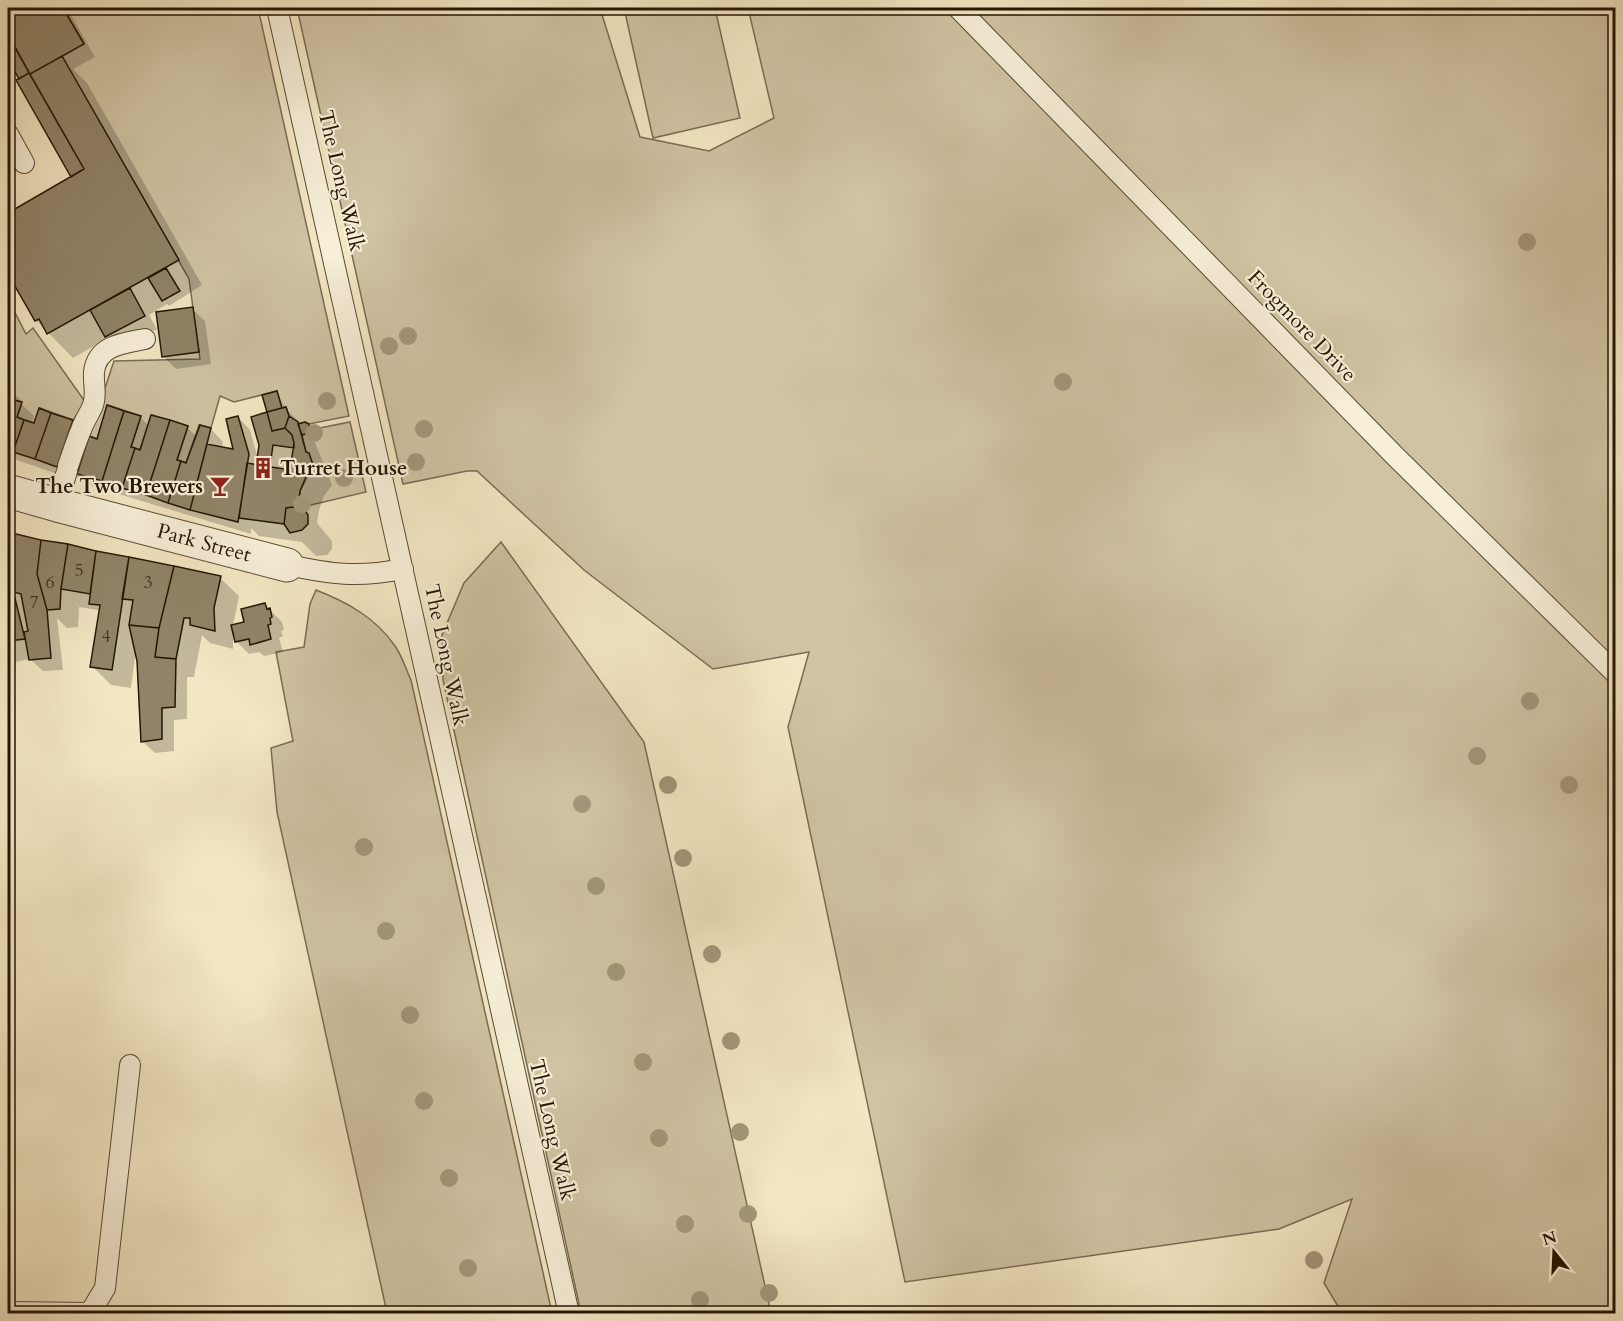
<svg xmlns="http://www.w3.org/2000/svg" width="1623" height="1321" font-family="Cardo,serif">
<rect width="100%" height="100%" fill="#f3e7c3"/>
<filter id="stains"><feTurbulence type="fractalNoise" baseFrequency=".00333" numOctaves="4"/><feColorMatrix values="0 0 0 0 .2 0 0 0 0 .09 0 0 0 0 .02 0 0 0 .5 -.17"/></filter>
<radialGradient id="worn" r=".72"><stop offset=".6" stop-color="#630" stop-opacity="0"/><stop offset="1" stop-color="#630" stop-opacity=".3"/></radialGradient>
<path fill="#d0c3a3" stroke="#7a6c54" stroke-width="1.5" d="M63 8H258L349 416 309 424 305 422 298 424 289 416 286 407 282 408 277 391 234 402 220 396 211 428 199 425 186 463 177 460 188 426 152 415 140 450 131 447 141 416 108 405 97 439 89 436 114 361 200 359 189 279 62 56 84 43Z
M297 8H600L640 137 709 151 774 118 748 8H1615V1313H1342L1324 1283 1352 1199 1279 1229 905 1282 788 727 809 652 713 669 584 570 477 471H467L403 484Z
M624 8H715L740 118 653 138Z
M8 299 26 334 33 328 86 403 73 420 40 408 34 423 17 417 22 402 8 398 11 387 8 386Z
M350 422 366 492 298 508 300 491 313 465 309 453 306 452 302 435 309 433 310 430Z
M501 542 644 742 771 1313H581L443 680 442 635 464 583Z
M316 590C347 602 376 618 395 646 402 656 406 669 411 680L552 1313H387L277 812 271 748 293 741 276 652 304 647 310 604Z"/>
<path fill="#0003" fill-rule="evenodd" d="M8 8H67L95 57 73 69 87 83 202 285 169 306 167 304 149 315 157 329 118 349 108 338 73 358 36 320 8 271V196L16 210 73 177 8 56Z
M192 309 205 321 211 364 176 369 163 356Z
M8 388 22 401 21 404 34 416 31 424 35 425 40 410 73 422 85 434 73 469 80 471 98 441 140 417 149 426 187 427 197 437 211 429 223 442 222 448 236 451 238 417 250 430 258 459 270 413 268 412 276 393 281 409H284L280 396 285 408 302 425H308L314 432 315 436 314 440 332 485 324 496 319 510 317 523 332 541V549L327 555 316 556 302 542 259 536 251 528V534L92 486 83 477V479L71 475 69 478 8 457ZM286 457 294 458 291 472 283 470Z
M8 534 220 578 239 596 233 626 246 623 265 605 282 622 284 630 281 631 283 636 279 638 283 652 264 656 259 652 249 654 237 642 233 631V649L210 643 202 635 194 677H187V719L174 720V751L155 753 142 741 138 661 136 650 131 688 111 685 92 666 100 613 98 610 79 607 78 627 67 628 57 618 63 670 43 671 30 659 15 662 8 654Z"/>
<path fill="#908367" stroke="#251604" stroke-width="1.5" d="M8 8H18L8 14Z
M18 8H63L84 44 30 74 8 34V14Z
M9 37 29 73 19 79 8 59V39Z
M62 56 179 260 47 334 39 319 35 321 8 274V213L84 169 30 74Z
M29 73 84 169 71 177 16 80Z
M166 268 180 291 162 301 148 278Z
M130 288 145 316 105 337 90 310Z
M193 307 199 352 162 357 156 312Z
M277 391 282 408 267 412 262 395Z
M10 399 22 402 17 417 24 420 13 452 8 450V406Z
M107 405 124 411 102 481 77 474 89 436 97 439Z
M286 407 289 416 298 422 306 452 309 453 313 465 306 477 300 491 298 508 304 509 308 515V524L302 530 290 533 284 524 239 518 247 463 290 470 294 443 292 435 285 428 272 431 267 412Z
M286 407 289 416 285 428 272 431 267 412Z
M39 408 51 413 35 459 13 452 24 420 34 423Z
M124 411 141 416 131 447 135 448 122 488 102 481Z
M267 412 272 431 285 428 292 435 294 443V448L273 445 270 467 256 465 259 445 251 417Z
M51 413 73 420 57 467 35 459Z
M151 415 170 420 146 495 122 488 135 448 140 450Z
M238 416 249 454 238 522 190 510 207 444 233 449 226 419Z
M170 420 188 426 177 460 181 461 168 503 146 495Z
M305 422 309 424 310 430 309 433 302 435 298 424Z
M200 425 211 428 190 510 168 503 181 461 186 463Z
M293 507 304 509 308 515V524L302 530 290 533 284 524 286 508Z
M8 532 12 533 8 557Z
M12 533 41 540 37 574 47 610 51 658 29 660 24 632 28 631 21 594 14 592 8 570V557Z
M41 540 68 544 61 589 60 609 47 610 37 574Z
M68 544 96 551 90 594 61 589Z
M96 551 129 557 112 670 90 667 100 605 89 604Z
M129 557 174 566 159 628 129 625 133 600 122 599Z
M174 566 221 576 214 608 215 631 190 625V618H184L176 659 155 657 159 628Z
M8 570 25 639 8 641Z
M265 603 267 609 270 608 272 617 270 618 271 624 268 625 271 639 250 645 249 639 235 642 231 625 244 622 241 609Z
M129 625 159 628 155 657 176 659 175 707 162 708V739L141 742 137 661Z"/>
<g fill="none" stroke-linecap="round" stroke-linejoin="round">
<defs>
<path id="lane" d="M277 8 569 1314
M958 8 1394 455 1616 674
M8 134 24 163
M68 466C72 454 76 442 81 430 84 421 90 413 93 405 97 394 93 383 94 372 97 345 124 343 145 339
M57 505 67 471
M287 565C332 574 356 578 403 569
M8 1312 90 1313 105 1288 130 1065"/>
<path id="street" d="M8 491 57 505 287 565"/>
</defs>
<use href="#lane" stroke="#584a34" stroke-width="22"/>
<use href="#street" stroke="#584a34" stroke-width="35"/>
<use href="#lane" stroke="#f7efd8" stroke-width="20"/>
<use href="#street" stroke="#f7efd8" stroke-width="33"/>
</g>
<g fill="#a39679">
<circle cx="1527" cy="242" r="9"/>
<circle cx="408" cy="336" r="9"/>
<circle cx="389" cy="346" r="9"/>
<circle cx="1063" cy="382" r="9"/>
<circle cx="327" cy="401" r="9"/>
<circle cx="424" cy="429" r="9"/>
<circle cx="314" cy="433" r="9"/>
<circle cx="416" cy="462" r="9"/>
<circle cx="344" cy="478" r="9"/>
<circle cx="302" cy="504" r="9"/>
<circle cx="1530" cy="701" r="9"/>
<circle cx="1477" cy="756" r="9"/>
<circle cx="668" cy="785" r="9"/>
<circle cx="1569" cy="785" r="9"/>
<circle cx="582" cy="804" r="9"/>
<circle cx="364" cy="847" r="9"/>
<circle cx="683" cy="858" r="9"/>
<circle cx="596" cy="886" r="9"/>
<circle cx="386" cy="931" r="9"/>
<circle cx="712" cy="954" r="9"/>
<circle cx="616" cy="972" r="9"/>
<circle cx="410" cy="1015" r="9"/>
<circle cx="731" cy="1041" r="9"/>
<circle cx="643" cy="1062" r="9"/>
<circle cx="424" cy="1101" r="9"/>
<circle cx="740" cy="1132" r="9"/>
<circle cx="659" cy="1138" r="9"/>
<circle cx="449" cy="1178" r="9"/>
<circle cx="748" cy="1214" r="9"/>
<circle cx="685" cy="1224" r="9"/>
<circle cx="1314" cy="1260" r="9"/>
<circle cx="468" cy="1268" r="9"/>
<circle cx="769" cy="1293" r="9"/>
<circle cx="700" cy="1300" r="9"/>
</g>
<defs>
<symbol id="building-bare" viewBox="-9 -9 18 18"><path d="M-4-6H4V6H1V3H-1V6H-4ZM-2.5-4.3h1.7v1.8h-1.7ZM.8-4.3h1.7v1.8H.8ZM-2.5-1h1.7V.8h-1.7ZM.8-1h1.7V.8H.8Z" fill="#8f2418" stroke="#f7efd8" stroke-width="2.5" paint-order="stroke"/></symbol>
<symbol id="bar-bare" viewBox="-9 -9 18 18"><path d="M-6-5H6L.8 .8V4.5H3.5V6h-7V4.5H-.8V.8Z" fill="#8f2418" stroke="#f7efd8" stroke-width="2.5" paint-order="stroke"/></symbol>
</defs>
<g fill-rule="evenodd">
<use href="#building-bare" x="248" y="453" width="30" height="30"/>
<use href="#bar-bare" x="205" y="471" width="30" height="30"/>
</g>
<g text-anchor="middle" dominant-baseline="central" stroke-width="4.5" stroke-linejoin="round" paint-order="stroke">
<g font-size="18" fill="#40311d">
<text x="79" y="570">5</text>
<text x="50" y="582">6</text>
<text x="148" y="582">3</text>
<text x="34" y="602">7</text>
<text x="106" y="636">4</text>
</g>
<g font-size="21" fill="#251604" stroke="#f7efd8">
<text transform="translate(341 181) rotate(77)">The Long Walk</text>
<text transform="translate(1302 326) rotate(46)">Frogmore Drive</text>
<text transform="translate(204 543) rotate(15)">Park Street</text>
<text transform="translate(446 655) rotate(78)">The Long Walk</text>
<text transform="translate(552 1130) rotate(77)">The Long Walk</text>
</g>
<g font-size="21" font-weight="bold" fill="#251604" stroke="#f7efd8" text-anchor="start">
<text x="280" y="468">Turret House</text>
<text x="203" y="486" text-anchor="end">The Two Brewers</text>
</g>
</g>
<rect width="1623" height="1321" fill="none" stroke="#f3e7c3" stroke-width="30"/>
<rect x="9" y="9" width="1605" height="1303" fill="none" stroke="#251604" stroke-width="3"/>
<rect x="15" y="15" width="1593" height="1291" fill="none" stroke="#251604" stroke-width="1.5"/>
<g transform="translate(1554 1252) rotate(342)" stroke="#f7efd8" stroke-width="4.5" paint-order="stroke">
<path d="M0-4.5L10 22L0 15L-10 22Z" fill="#251604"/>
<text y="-9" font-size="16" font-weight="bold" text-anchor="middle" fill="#251604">N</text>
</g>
<rect width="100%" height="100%" filter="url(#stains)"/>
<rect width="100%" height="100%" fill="url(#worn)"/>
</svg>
